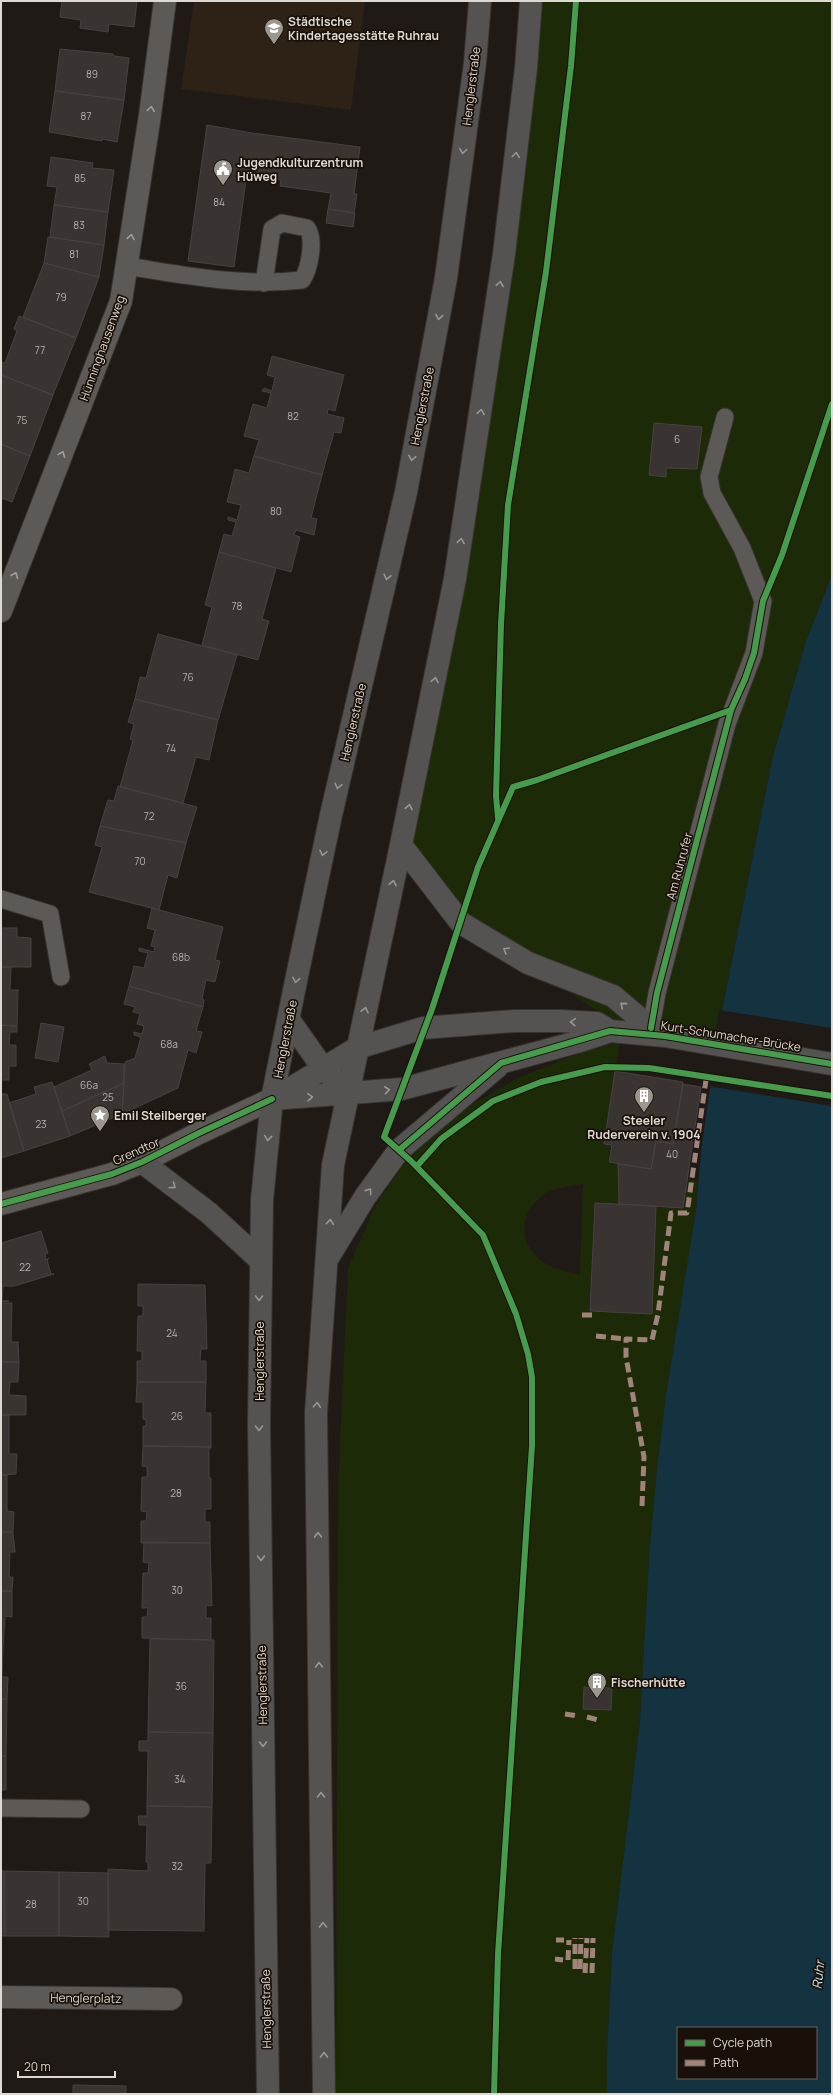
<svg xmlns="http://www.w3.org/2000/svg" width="833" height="2095" font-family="Manrope,sans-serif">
<rect width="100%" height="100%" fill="#1f1a16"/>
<path fill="#2d2215" d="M194 1H365L351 110 181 89Z"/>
<path fill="#1c2a08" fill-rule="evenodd" d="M534 1H832V575L806 641 772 760 718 1030 609 1019 530 965 464 914 407 842Z
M609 1041 620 1042 604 1144 611 1145 608 1162 698 1181 696 1210 657 1469 649 1556 640 1721 612 1952 607 2054V2094H336L338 1489 348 1268 376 1204 411 1154 459 1112 518 1078ZM583 1184 580 1274V1275C567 1272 553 1269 542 1261 521 1246 518 1218 537 1200 549 1188 567 1187 583 1184Z"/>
<path fill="#12333f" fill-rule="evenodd" d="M832 575V2094H607V2054L612 1952 640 1721 649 1556 657 1469 666 1395 696 1210 701 1152 718 1030 772 760 806 641ZM678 2028H816V2078H678Z"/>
<path fill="#1f1a16" d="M719 1010 832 1028V1106L708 1086Z"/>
<path fill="#393432" stroke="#474242" d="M62 1H137L134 27 109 24 108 32 80 28 81 20 60 17Z
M60 49 113 54 114 56 129 58 124 100 55 91Z
M55 91 124 100 117 142 102 139V141L49 132Z
M207 125 252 133 360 147 354 194H357L354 213 328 209 331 193 280 186 281 180 269 178 268 182 246 180 234 267 188 261Z
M51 157 93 163 92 168 114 170 108 212 54 205 57 187 47 186Z
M54 205 108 212 104 245 50 237Z
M328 209 355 213 353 227 326 223Z
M48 237 104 245 99 277 44 263Z
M44 263 99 277 76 338 23 317Z
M19 316 76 338 53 395 1 375V362L5 363 17 331 14 329Z
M272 356 344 375 335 411 328 409 327 414 344 418 341 433 334 432 322 475 254 456 259 440 244 436 253 404 267 408 271 393 262 391 264 388 272 391 275 377 267 375Z
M1 375 53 395 30 456 1 444Z
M654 423 702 427 697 469 666 468V477L649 475Z
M1 444 30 456 12 502 1 498Z
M254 456 322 475 311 518 317 519 314 535 296 530 294 535 300 537 291 572 219 552 224 534 232 536 236 522 228 520V517L237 520 241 505 227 502 235 469 249 473Z
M219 552 276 568 262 619 269 621 258 660 202 645 212 607 205 605Z
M158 634 237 655 218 720 135 699 140 677 146 678Z
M135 699 218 720 209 760 196 757 183 803 120 787 133 740 130 739 134 724 128 722Z
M118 786 197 807 186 843 100 826 108 800 114 801Z
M100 826 186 843 177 878 168 875 159 910 89 892 102 847 95 845Z
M152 908 223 927 215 960 220 961 215 982 206 980 202 999 204 1000 203 1007 129 986 134 966 144 968 148 953 139 951V948L154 952 155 947 151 946 155 930 147 928Z
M1 928H17V937L31 938V967H1Z
M1 967H11L10 990H18L17 1026 1 1025Z
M129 986 203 1007 196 1031 202 1032 196 1053 188 1050 178 1088 122 1114 125 1062 135 1058 141 1037 134 1035V1032L142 1034 144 1026 137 1024 140 1014 133 1012 135 1007 124 1004Z
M41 1023 64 1027 58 1062 35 1058Z
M1 1025 17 1026V1032H10L9 1045H16V1066H9V1080H1Z
M105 1056 107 1063 124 1064V1083L62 1111 54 1087 92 1070 89 1064Z
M615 1071 683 1082 673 1144 656 1141 651 1169 609 1162 612 1145 604 1144Z
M52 1082 70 1136 24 1151 9 1103 36 1094 34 1087Z
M124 1083 122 1114 70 1136 62 1111Z
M683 1084 701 1087 683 1208 619 1204 618 1164 651 1169 656 1141 673 1144Z
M1 1094H7L24 1151 1 1158Z
M595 1203 656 1206 652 1314 590 1311Z
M41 1231 48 1253 45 1254 46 1260 49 1258 47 1260 51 1274H54L14 1286H3L2 1301H9H1V1243Z
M138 1284 205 1285 207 1349H201L200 1361H206V1382H137V1361H142V1351H137L138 1316H143V1306H138Z
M1 1303H12L11 1342H18L19 1362H1Z
M1 1362H19L18 1382H10L9 1395 26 1396V1415H1Z
M137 1382H206L205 1413H211V1447L143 1446V1426H146V1420L143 1419V1402H136Z
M1 1415H9V1454H17L16 1474 1 1475Z
M143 1446 211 1447V1448H209V1478H211V1509H205V1522H210V1543H141V1521H146L147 1512 141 1511 142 1477H147V1467L142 1466Z
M1 1475H7V1511L14 1512 13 1532H1Z
M1 1532H13L15 1552H10L9 1577H13L12 1591H1Z
M144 1542 210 1543 212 1606 206 1605V1618H211V1640L142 1638V1617H147L148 1608H142L143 1573H148L149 1563 143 1562Z
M1 1591H12V1617L5 1616 3 1648H1Z
M150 1639 214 1640 213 1733 148 1732Z
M1 1648H3L2 1677H8L7 1699H1Z
M584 1687 612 1688 611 1710 583 1709Z
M1 1699H7L6 1756H1Z
M148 1732 213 1733 212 1807 147 1806 148 1751H139V1741H148Z
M1 1756H6V1790H1Z
M147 1806 212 1807 211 1863H205L204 1931 108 1930V1869L148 1871V1862H146L147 1825H139L138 1816H147Z
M1 1871H4L5 1936H1Z
M4 1871 59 1872V1936H5Z
M59 1872 108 1873 109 1937 59 1936Z
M73 2085 126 2086V2094H73Z"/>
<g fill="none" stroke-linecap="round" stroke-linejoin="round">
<defs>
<path id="service" d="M126 266C185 275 242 287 302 280 310 268 315 239 307 228L282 223 272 229 264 283
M1 899 50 914 61 977
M651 1028 657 993 727 724 754 653 763 601 742 548 712 493 709 477 725 417
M1 1808 81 1809"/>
<path id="minor" d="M1 611 121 301 150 115 165 1
M1 1204 112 1174 142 1162 199 1133 272 1099
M1 1997 171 1999"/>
<path id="secondary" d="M401 845 461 923 528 963 613 996 651 1028 664 1036
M289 1020 323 1068 348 1094
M275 1098 357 1048 423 1028 514 1021H561L597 1023 610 1031
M272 1099 402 1089 577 1042 610 1031 665 1036 832 1064
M142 1162 209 1213 259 1259
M329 1256 365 1197 399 1150 497 1067
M268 2094 259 1424 262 1200 272 1099 297 976 331 815 406 492 446 278 475 63 480 1
M324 2094 316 1413 333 1165 401 845 455 579 504 254 526 68 531 1"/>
</defs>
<use href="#service" stroke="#373331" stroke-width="19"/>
<use href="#minor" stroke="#373331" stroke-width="24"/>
<use href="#secondary" stroke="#373331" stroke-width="24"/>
<use href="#service" stroke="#5d5956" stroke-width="17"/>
<use href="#minor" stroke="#5d5956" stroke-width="22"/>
<use href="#secondary" stroke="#555352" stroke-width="22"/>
<path stroke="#a18479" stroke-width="5" stroke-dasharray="10 5" stroke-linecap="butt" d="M582 1315H597
M596 1336 626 1339
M642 1506 644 1457 626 1357V1339L652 1340 658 1314 671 1213H687L706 1080
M565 1714 578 1716
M587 1717 598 1720
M556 1940H564
M555 1959 563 1960
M568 1960 569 1940
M575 1969V1938
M580 1969 581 1938
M585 1973 587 1938
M592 1973 593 1938"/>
<defs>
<path id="cycleway" d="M498 818 496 796 501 624 508 505 546 272 571 66 576 1
M651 1028 657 993 731 710 745 679 754 653 763 601 782 555 832 404
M399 1150 501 1063 610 1031 665 1036 832 1064
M417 1166 441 1139 493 1101 541 1082 605 1067 649 1068 832 1096
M1 1204 112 1174 142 1162 199 1133 272 1099
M494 2094 498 1954 532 1446V1377L528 1354 516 1314 483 1235 411 1161 384 1137 432 1009 478 867 513 787 537 780 731 710"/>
</defs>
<use href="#cycleway" stroke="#191109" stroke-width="8"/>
<use href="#cycleway" stroke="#469c4c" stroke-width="6"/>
</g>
<defs><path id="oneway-chevron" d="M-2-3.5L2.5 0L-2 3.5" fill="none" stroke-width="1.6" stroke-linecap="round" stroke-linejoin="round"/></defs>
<g stroke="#a49f9b">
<use href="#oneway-chevron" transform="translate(151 109) rotate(-82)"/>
<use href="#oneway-chevron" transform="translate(131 237) rotate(-81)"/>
<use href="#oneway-chevron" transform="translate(62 454) rotate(-69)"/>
<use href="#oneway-chevron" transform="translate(15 575) rotate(-68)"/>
</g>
<g stroke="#9a9692">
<use href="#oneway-chevron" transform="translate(463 151) rotate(98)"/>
<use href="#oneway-chevron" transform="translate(516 155) rotate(-83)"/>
<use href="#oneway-chevron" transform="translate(500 284) rotate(-81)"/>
<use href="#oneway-chevron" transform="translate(439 317) rotate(101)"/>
<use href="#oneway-chevron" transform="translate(481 412) rotate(-81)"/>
<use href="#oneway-chevron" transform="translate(412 458) rotate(101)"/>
<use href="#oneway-chevron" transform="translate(461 541) rotate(-81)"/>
<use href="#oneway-chevron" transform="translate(387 577) rotate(103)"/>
<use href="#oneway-chevron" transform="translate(435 680) rotate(-79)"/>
<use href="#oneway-chevron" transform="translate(338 786) rotate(103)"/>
<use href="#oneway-chevron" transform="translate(409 807) rotate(-79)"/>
<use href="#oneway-chevron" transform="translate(323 853) rotate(102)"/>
<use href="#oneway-chevron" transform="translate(393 883) rotate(-78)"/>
<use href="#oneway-chevron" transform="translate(506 950) rotate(-149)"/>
<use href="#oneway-chevron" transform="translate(296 980) rotate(101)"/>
<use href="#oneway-chevron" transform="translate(623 1005) rotate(-140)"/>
<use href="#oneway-chevron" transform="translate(365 1010) rotate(-78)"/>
<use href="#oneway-chevron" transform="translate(573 1022) rotate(-176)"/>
<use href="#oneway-chevron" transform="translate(387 1090) rotate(-6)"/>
<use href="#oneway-chevron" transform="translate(310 1097) rotate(-4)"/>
<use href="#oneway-chevron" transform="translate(268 1138) rotate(96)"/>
<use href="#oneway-chevron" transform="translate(173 1186) rotate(37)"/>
<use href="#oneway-chevron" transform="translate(369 1191) rotate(-55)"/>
<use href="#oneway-chevron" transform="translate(330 1222) rotate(-85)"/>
<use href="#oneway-chevron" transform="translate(259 1298) rotate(90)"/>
<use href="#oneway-chevron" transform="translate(317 1405) rotate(-86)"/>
<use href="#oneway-chevron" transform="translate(259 1428) rotate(90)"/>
<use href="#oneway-chevron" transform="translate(318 1535) rotate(-91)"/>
<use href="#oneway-chevron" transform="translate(261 1558) rotate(89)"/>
<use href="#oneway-chevron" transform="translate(319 1665) rotate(-91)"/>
<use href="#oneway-chevron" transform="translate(263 1744) rotate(89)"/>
<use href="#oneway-chevron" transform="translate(321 1795) rotate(-91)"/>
<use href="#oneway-chevron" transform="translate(323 1925) rotate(-91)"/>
<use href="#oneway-chevron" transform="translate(324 2055) rotate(-90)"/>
</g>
<defs>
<symbol id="school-pin" viewBox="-11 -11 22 30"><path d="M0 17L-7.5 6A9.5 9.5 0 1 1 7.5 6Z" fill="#9c9691" stroke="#191109"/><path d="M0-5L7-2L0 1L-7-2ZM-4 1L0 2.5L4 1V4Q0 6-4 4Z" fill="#fff"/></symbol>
<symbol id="civic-pin" viewBox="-11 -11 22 30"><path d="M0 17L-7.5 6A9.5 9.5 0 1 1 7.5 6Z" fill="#9c9691" stroke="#191109"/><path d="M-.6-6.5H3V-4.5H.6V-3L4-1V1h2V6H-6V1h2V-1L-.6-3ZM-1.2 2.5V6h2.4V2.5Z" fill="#fff"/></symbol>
<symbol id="building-pin" viewBox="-11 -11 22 30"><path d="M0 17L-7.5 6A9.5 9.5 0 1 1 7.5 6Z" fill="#9c9691" stroke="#191109"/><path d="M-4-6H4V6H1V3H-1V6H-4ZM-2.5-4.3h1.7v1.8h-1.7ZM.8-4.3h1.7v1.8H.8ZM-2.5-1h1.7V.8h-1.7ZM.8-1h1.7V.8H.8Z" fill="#fff"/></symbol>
<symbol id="sight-pin" viewBox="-11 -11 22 30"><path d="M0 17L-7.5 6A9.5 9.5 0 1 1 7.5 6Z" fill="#9c9691" stroke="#191109"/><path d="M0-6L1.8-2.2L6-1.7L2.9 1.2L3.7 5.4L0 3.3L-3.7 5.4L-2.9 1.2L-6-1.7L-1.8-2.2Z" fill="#fff"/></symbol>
</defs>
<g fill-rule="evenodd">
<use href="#school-pin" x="263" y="17" width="22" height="30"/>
<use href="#civic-pin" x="212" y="158" width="22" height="30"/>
<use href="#building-pin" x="633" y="1085" width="22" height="30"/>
<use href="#sight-pin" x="89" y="1104" width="22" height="30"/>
<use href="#building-pin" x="586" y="1671" width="22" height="30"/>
</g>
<g text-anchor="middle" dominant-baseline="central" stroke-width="3.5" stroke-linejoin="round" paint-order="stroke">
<g font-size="10" fill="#b6b0ab">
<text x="92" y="74">89</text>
<text x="86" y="116">87</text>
<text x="80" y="178">85</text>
<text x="219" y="202">84</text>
<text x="79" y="225">83</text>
<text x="74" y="254">81</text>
<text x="61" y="297">79</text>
<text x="40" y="350">77</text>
<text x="293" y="416">82</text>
<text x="22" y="420">75</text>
<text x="677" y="439">6</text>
<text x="276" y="511">80</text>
<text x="237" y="606">78</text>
<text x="188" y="677">76</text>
<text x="171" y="748">74</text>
<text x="149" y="816">72</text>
<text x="140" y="861">70</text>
<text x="181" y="957">68b</text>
<text x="169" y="1044">68a</text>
<text x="89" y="1085">66a</text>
<text x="108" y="1097">25</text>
<text x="41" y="1124">23</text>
<text x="672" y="1154">40</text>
<text x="25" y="1267">22</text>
<text x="172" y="1333">24</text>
<text x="177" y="1416">26</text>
<text x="176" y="1493">28</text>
<text x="177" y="1590">30</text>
<text x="181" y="1686">36</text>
<text x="180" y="1779">34</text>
<text x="177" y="1866">32</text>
<text x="83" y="1901">30</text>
<text x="31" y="1904">28</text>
</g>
<g font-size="12" font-weight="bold" fill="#dfd9d3" stroke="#191109" text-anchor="start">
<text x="288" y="21">Städtische<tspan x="288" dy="14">Kindertagesstätte Ruhrau</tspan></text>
<text x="237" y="162">Jugendkulturzentrum<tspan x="237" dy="14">Hüweg</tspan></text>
<text x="114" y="1115">Emil Steilberger</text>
<text x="644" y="1120" text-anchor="middle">Steeler<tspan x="644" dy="14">Ruderverein v. 1904</tspan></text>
<text x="611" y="1682">Fischerhütte</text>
</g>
<g font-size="12" fill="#dfd9d3" stroke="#191109">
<text transform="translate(471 86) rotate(-83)">Henglerstraße</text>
<text transform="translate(102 348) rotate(-70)">Hünninghausenweg</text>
<text transform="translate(422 406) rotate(-79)">Henglerstraße</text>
<text transform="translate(353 722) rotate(-77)">Henglerstraße</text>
<text transform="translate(679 866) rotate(-75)">Am Ruhrufer</text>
<text transform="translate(731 1036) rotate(9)">Kurt-Schumacher-Brücke</text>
<text transform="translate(285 1039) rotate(-79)">Henglerstraße</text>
<text transform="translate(136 1151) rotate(-24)">Grendtor</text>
<text transform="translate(259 1361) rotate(-90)">Henglerstraße</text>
<text transform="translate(262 1685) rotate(-91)">Henglerstraße</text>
<text transform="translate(86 1998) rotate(1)">Henglerplatz</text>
<text transform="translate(266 2009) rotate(-91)">Henglerstraße</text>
</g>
<g font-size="13" font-style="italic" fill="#cee7f2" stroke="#191109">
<text transform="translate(818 1975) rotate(-84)">Ruhr</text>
</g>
</g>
<rect width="833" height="2095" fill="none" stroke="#dfd9d3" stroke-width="4"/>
<rect x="677" y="2027" width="140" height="52" fill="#191109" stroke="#68615a"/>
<rect x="685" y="2040" width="20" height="6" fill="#469c4c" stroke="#68615a"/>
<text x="713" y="2047" font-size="12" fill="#dfd9d3">Cycle path</text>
<rect x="685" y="2060" width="20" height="6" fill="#a18479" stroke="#68615a"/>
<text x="713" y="2067" font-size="12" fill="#dfd9d3">Path</text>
<path d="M18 2071v6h97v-6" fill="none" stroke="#dfd9d3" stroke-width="2"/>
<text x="24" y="2071" font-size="12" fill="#dfd9d3" stroke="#191109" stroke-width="3" paint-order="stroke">20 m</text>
</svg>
